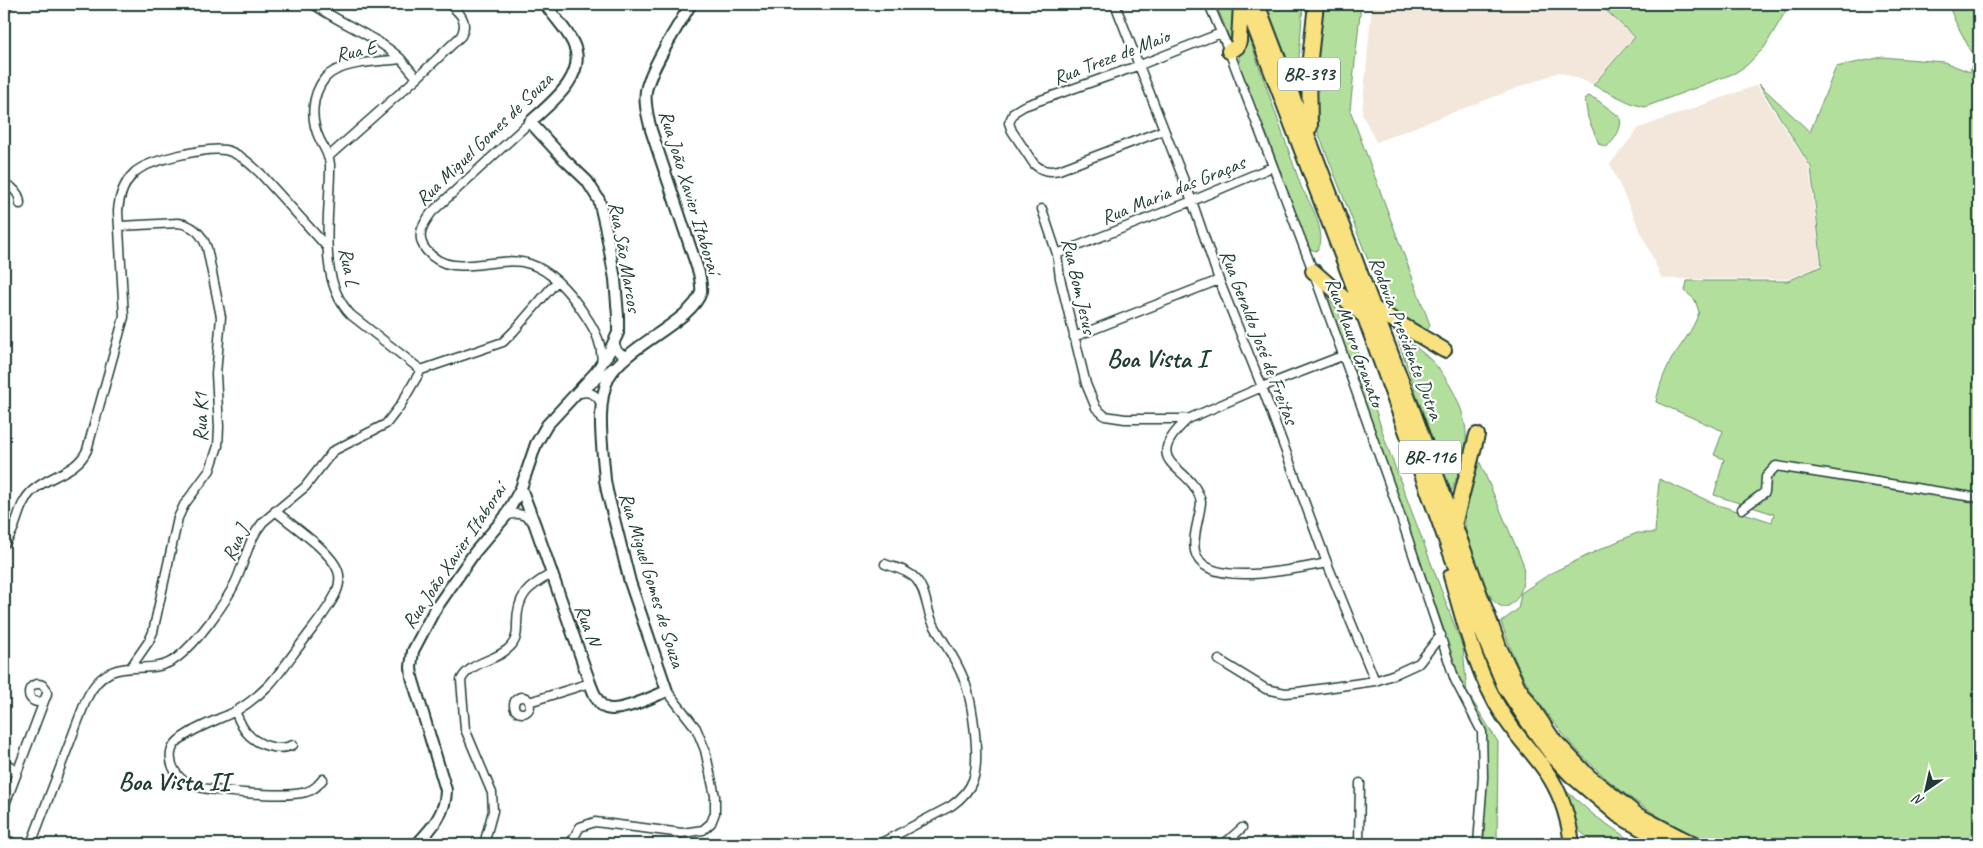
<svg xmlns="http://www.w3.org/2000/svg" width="1983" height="848" font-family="Caveat,sans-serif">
<rect width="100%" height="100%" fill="#fff"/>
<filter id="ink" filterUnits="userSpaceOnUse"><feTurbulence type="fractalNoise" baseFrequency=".02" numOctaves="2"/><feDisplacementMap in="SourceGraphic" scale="10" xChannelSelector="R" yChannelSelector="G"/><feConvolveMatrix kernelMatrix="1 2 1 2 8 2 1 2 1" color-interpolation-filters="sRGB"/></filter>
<g filter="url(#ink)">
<path fill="#f3e7db" d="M1372 4H1598L1634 37 1592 84 1559 72 1376 142 1362 114Z
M1757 85 1809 166 1821 265 1789 279H1662L1610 164 1639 128Z"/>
<path fill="#b3df9c" stroke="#698e68" d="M1216 4H1232L1235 16 1231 42Z
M1265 4H1303L1297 84Z
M1319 4H1361L1350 110 1430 325 1427 331H1424L1389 311 1386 306 1316 127 1311 90Z
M1599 4H1790L1764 48 1747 65 1735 73 1645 107 1633 104 1593 85 1635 37Z
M1948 4H1979V844H1720C1638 818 1567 753 1524 678 1514 660 1508 641 1501 622L1518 609 1521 593 1551 573 1605 547 1637 533H1655L1659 479 1718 505 1772 522 1774 514 1714 495 1724 459 1714 455 1723 431 1656 402C1659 387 1664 373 1671 360 1681 344 1693 331 1699 312L1695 300 1685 291 1687 281H1788L1822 266 1811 167 1759 84 1810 132 1836 67 1882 57 1944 62 1970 72 1974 57 1955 21Z
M1244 23 1302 189C1310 201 1330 240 1316 251L1307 248 1266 132C1254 117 1238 78 1239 58 1239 46 1242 34 1244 23Z
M1588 96 1596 99 1620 117C1623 127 1615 141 1606 147L1599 144 1588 118 1585 100Z
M1323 292 1332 302 1345 323 1357 351 1386 443 1463 648 1467 692 1498 742 1497 844H1484L1485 735 1453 670 1444 630 1371 419Z
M1395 332C1407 341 1421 350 1432 361 1450 380 1468 414 1466 441 1464 459 1457 477 1451 493Z
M1478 458 1523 563C1525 579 1523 600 1506 607 1501 607 1497 605 1493 600 1485 590 1465 537 1465 523 1464 502 1474 479 1478 458Z
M1563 788 1595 816 1636 844H1595L1575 827Z"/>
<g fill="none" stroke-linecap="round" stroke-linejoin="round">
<defs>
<path id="street" d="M313 4C341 24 376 36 401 59
M1115 4 1192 201 1219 280 1262 387 1327 563 1375 681
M1209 4 1229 51 1313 271 1396 503 1455 680 1482 732 1483 777 1478 844
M4 10 9 4
M417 78 401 59C380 62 340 61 325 78 311 96 310 120 320 140 324 148 329 155 330 164 331 211 315 278 351 315L421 370
M530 122 432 212C423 224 415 236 426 250 452 282 495 253 530 264 554 272 572 295 585 315 595 330 604 346 601 365
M1164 130 1059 170C1049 172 1042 171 1034 164L1012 131 1009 123 1014 112 1024 106 1140 65 1221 33
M328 157 417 78 461 36C469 21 460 13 449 4
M4 187H11C17 192 20 196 20 204
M1042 209 1057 254 1060 278 1086 384 1096 408 1105 416 1125 419H1188L1262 387 1342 356
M120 226 178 223C194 225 202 234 207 248L221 317 216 374 219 427 218 446 210 470 184 505 178 518 153 632 149 641 131 667
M1057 254 1192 201 1272 167
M1074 337 1219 280
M614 342 618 352 627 356
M583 391 613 367
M581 393C591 390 599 397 602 406
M1188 419C1136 467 1193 463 1201 502 1200 517 1192 536 1195 551 1203 591 1299 568 1327 563
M1742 509 1765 492 1766 477 1776 466 1979 498
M275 511C292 525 332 552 338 571 341 579 339 586 336 593 328 610 315 625 304 640 292 655 282 671 269 685 259 695 248 704 236 711 221 719 178 733 172 749 167 763 177 778 189 784 207 792 287 798 306 792 314 790 318 785 323 779
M505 517C515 511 526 514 534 523
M4 544C19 527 16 507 31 492 48 475 77 473 87 450L124 317 118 211C119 197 124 183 134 173 147 160 207 147 225 150 239 153 250 164 260 173L327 247
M1219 660 1266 689 1285 693 1298 692 1375 681 1395 674 1419 663 1441 635
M29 693a9 9 0 1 1 18 0a9 9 0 1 1-18 0Z
M514 705a8 8 0 1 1 16 0a8 8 0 1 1-16 0Z
M529 702 590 683
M235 711C238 718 241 726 246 732 257 745 278 752 293 745
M4 762 17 771
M4 807 46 696
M4 838 15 844
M31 844 86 700C111 647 147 682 178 657 197 642 226 603 236 581 245 561 248 540 263 522L305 487 333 451 386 424 400 406 421 370 503 342 514 331 557 281
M484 844 493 811 492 793 465 729 461 680C470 661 498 661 511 646 517 639 517 632 517 624 517 595 528 587 551 574
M570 844 580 827 595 822 682 833 703 830 711 823 715 813V796L705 750 696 728 667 691
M879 844 951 806C961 799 969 791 973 780 981 757 972 696 962 675 954 656 941 639 932 621 926 607 926 590 916 579 908 570 895 568 885 564
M1224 844 1242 828
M1359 844 1360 783"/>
<path id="secondary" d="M521 488 535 525 590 683C593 691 596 701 604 707 617 715 654 696 667 691L630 582 607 491 605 480C603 450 595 404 609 377 625 346 693 321 701 292 702 286 700 279 699 273L651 130C648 117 644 104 646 91 650 69 679 24 691 4
M417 844C432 828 446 813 446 790L412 677 411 667 413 651 434 611 475 552 505 517 510 508 521 488 536 444 547 425 596 372 608 354 618 333V316L615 279 606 230 599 200 587 181 564 159 530 122C550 104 589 75 573 43 567 30 556 19 548 8L552 4"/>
<path id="highway" d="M1246 4 1351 279 1461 581 1505 687 1528 722 1552 755 1571 775 1618 815 1668 844
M1257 4 1412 409 1499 647 1518 687 1552 738 1588 776 1637 815 1692 844
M1229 51 1237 47 1239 41 1241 4
M1310 127 1309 67 1316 4
M1313 271 1363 315
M1373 308 1444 350
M1454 525 1477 435
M1451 576C1465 624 1476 672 1503 715 1517 738 1537 756 1551 779 1563 799 1569 821 1572 844"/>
</defs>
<use href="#street" stroke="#1f3d34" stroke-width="11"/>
<use href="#secondary" stroke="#1f3d34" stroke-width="14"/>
<use href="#highway" stroke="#1f3d34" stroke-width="18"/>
<use href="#street" stroke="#fff" stroke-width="8"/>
<use href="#secondary" stroke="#fff" stroke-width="10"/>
<use href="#highway" stroke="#fae180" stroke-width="14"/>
</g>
</g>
<g text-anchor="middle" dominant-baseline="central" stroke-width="4.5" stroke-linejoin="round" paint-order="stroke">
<g fill="#fff" stroke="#627771" stroke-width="1">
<rect x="1278" y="57.5" width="62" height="33" rx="4"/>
<rect x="1399" y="440.5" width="62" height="33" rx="4"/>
</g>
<g font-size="19" font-weight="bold" fill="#1f3d34">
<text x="1309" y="74">BR-393</text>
<text x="1430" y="457">BR-116</text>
</g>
<g font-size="20" fill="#1f3d34" stroke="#fff">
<text transform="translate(356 51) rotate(-12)">Rua E</text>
<text transform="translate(1111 57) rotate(-21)">Rua Treze de Maio</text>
<text transform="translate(484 139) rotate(-44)">Rua Miguel Gomes de Souza</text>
<text transform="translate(1173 190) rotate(-22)">Rua Maria das Graças</text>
<text transform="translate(690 192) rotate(73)">Rua João Xavier Itaboraí</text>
<text transform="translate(625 257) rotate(80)">Rua São Marcos</text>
<text transform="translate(349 267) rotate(79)">Rua L</text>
<text transform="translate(1079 286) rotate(77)">Rua Bom Jesus</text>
<text transform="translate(1259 337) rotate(69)">Rua Geraldo José de Freitas</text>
<text transform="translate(1406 338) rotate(69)">Rodovia Presidente Dutra</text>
<text transform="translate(1355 342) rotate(70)">Rua Mauro Granato</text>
<text transform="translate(200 417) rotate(-90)">Rua K1</text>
<text transform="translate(235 543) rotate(-66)">Rua J</text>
<text transform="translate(454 556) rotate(-56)">Rua João Xavier Itaboraí</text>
<text transform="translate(652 580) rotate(73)">Rua Miguel Gomes de Souza</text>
<text transform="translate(588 625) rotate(70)">Rua N</text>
</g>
<g font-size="25" font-weight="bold" fill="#1f3d34" stroke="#fff">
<text x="1157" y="359">Boa Vista I</text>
<text x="174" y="782">Boa Vista II</text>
</g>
</g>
<rect width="1983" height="848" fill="none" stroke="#fff" stroke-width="20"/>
<rect x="10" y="10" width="1963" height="828" fill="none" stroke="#1f3d34" stroke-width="2" filter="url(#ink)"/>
<g transform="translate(1926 790) rotate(214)" stroke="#ffffff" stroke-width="4" paint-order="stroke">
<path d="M0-4L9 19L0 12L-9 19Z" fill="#1f3d34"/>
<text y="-8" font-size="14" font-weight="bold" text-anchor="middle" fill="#1f3d34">N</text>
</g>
</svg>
